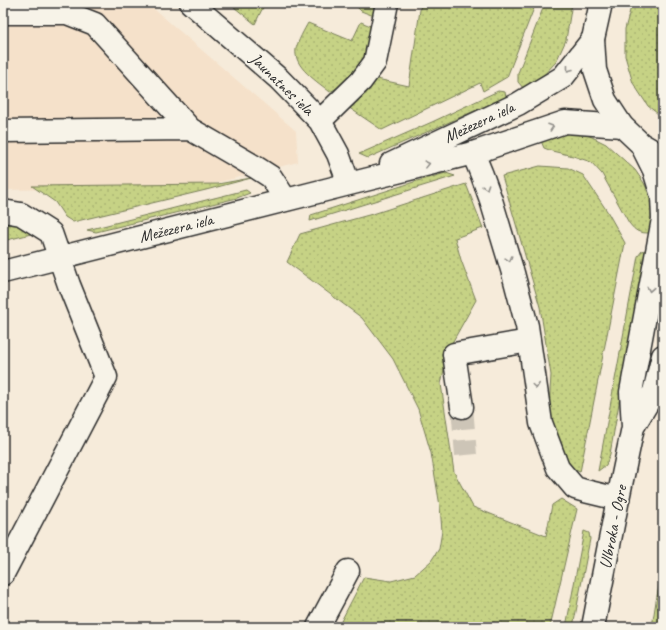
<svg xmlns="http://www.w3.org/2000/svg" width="666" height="630" font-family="Caveat,sans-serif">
<defs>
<pattern id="grass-dots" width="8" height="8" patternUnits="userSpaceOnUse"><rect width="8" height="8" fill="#c6d285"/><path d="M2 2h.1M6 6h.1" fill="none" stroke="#aab473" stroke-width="1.8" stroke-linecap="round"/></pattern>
<pattern id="park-crowns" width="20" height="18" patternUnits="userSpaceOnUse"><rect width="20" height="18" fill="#c6d285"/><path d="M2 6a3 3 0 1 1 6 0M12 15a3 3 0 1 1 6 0" fill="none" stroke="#aab473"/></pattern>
</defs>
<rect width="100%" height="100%" fill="#f6ebda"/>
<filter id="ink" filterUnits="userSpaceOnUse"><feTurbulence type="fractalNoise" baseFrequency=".025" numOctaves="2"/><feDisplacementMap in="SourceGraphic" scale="8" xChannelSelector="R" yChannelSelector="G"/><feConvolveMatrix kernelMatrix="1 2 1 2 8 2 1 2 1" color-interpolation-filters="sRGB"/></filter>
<g filter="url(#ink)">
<path fill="#f5e1ca" d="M3 3H147L296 131 298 162 201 187 3 190Z"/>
<path fill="url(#grass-dots)" stroke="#787e58" d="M229 3H265L255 24Z
M358 3H376L374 16 361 11 357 7Z
M421 3H536L507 77 483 91 480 83 382 130 348 107 377 79 409 86Z
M545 3H572L566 40 556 62 540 79 524 89 518 82V73Z
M632 3H663V118L648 106 633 83 625 56V29Z
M361 22 373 27 366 60 342 85 330 92C318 82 293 67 296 49 297 43 305 28 308 23L352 41Z
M498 91 505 92 506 97 368 158 359 154 432 122Z
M578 132 592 137 606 144 635 170 644 183 650 195 652 209 650 233C639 233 636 232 629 223L602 174 591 162 573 156 552 151 544 148 541 141 564 133Z
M540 166 568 168 583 175 607 211 625 243 580 472 569 467 552 435 549 409 551 375 540 307 502 176Z
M446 173 455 176 310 221 311 215 417 181Z
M251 178 206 190 73 222 65 217 55 202 32 186 218 184Z
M466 184 483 228 455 238 461 260 476 300 448 350 441 384 454 472 473 507 546 536 552 505 561 499 577 509 550 627H338L364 577 391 581 415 575 431 561 439 549 442 531 440 506 431 453 418 409 393 359 362 318 287 262 300 234 376 213Z
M246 190 250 193 237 198 96 232 87 230Z
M15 216 35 233 3 241V218Z
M646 250 610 454 606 465 598 471 638 256 642 251Z
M584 531 589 533 590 539 573 627H566Z"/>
<path fill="url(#park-crowns)" stroke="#787e58" d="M663 567V627H652L656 601Z"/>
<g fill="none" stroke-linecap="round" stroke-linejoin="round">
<path stroke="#cdc5b7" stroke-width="22" stroke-dasharray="22 11" stroke-linecap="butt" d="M462 407 466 455"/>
<defs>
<path id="minor" d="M191 3 279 79 320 121 338 154 349 184
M3 13H67L95 24 190 129
M320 121 361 81 375 62 387 3
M3 131 190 129 257 168 271 177 286 200
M473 153 482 175 491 200 513 273 527 326 541 423 558 468 575 488 585 491 618 499
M391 164 518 104 563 77 593 39
M3 211 21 214 51 233 69 285 106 377 3 574
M3 272 349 184 473 153 565 122 622 126
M462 407 454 354 529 341
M318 627 348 571"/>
<path id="major" d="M601 3 593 39 595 70 605 100 622 126 641 144 653 151
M633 427 654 392 663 356
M593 627 618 499 633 427 631 392 663 219 662 196 654 170 641 144"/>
</defs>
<use href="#minor" stroke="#2b2b2b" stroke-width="25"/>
<use href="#major" stroke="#2b2b2b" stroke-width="25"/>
<use href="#minor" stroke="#f7f3e8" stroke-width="22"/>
<use href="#major" stroke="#f7f3e8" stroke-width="22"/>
</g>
<defs><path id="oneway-chevron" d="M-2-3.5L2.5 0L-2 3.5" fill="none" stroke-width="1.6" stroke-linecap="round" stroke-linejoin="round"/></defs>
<g stroke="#918f8a">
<use href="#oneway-chevron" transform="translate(569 69) rotate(128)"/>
<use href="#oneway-chevron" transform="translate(551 127) rotate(-19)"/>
<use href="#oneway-chevron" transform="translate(427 164) rotate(-14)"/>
<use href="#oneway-chevron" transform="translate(486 187) rotate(72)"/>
<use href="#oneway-chevron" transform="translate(509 259) rotate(73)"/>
<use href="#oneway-chevron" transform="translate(650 289) rotate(100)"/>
<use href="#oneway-chevron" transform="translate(536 386) rotate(82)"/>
</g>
</g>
<g text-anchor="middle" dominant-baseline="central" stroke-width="3.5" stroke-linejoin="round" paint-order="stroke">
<g font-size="17" fill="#2b2b2b" stroke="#f7f3e8">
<text transform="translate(282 84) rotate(44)">Jaunatnes iela</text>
<text transform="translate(479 122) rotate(-25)">Mežezera iela</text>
<text transform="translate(176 228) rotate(-14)">Mežezera iela</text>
<text transform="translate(613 527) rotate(-79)">Ulbroka - Ogre</text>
</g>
</g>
<rect width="666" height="630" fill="none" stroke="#f7f3e8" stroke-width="16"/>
<rect x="8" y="8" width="650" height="614" fill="none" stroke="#2b2b2b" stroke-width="1.5" filter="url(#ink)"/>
</svg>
